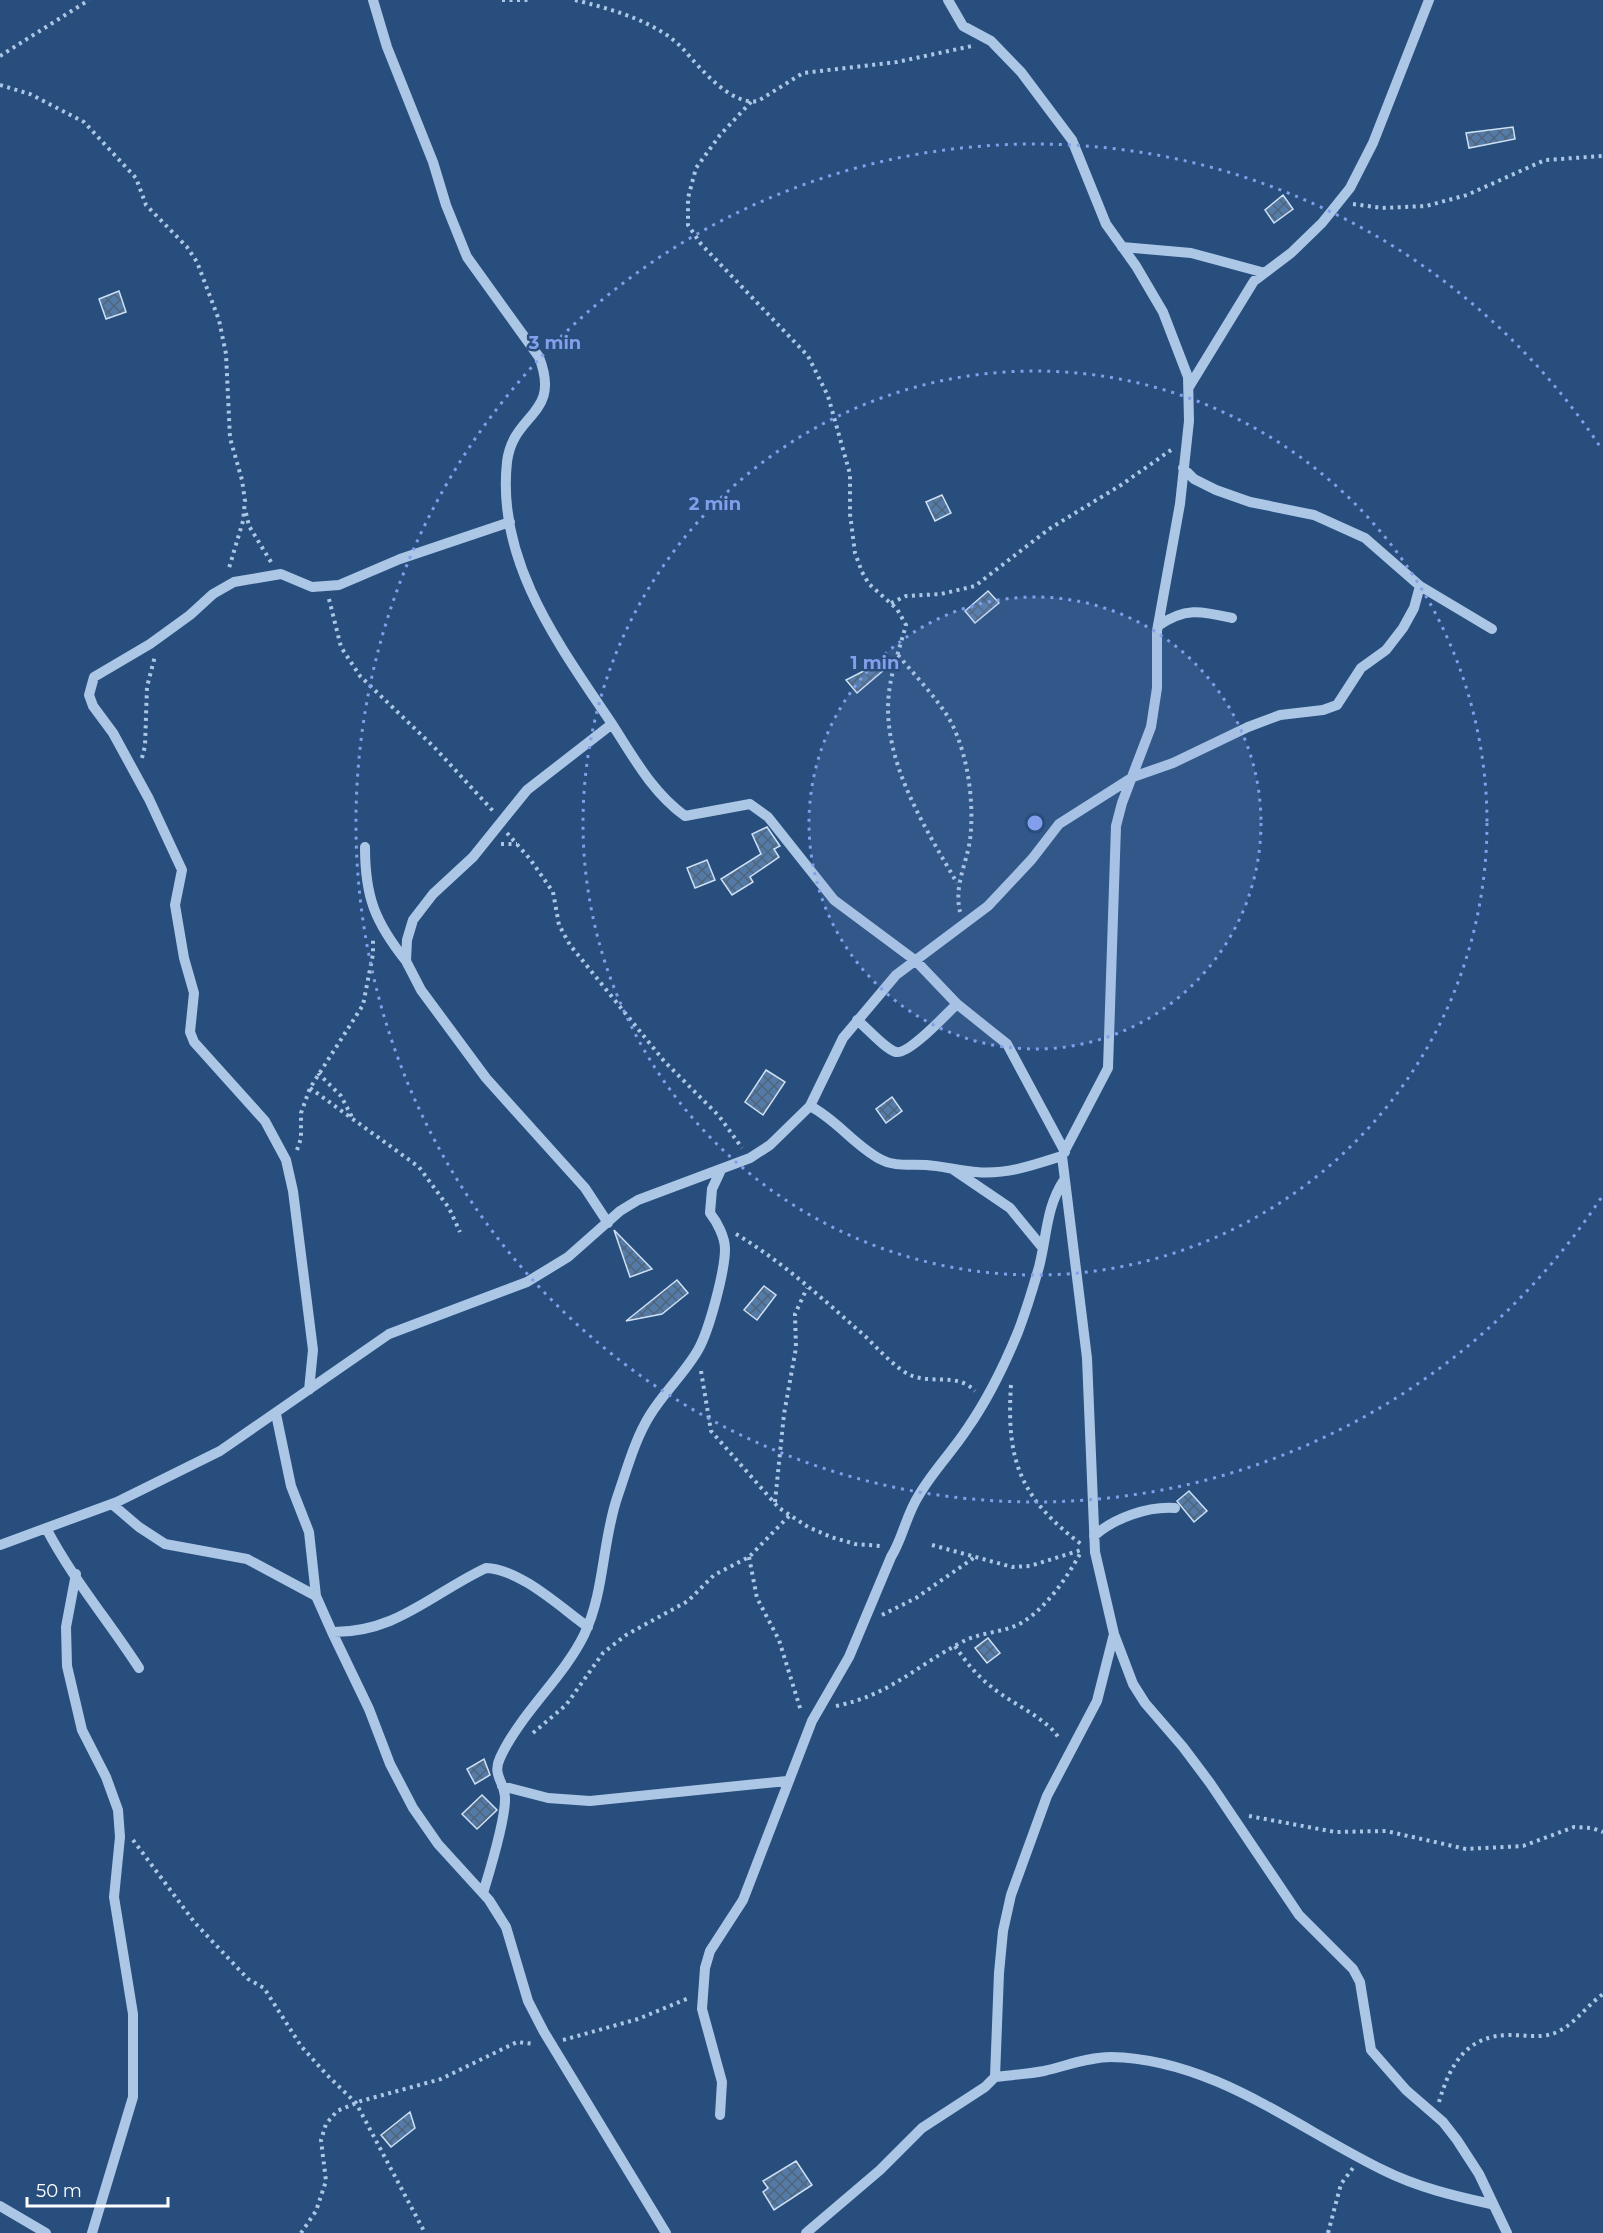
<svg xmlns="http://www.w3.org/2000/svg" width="1603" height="2233" font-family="Montserrat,sans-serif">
<defs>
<pattern id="building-cross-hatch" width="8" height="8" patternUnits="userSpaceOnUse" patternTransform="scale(1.5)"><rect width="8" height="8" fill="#547ba8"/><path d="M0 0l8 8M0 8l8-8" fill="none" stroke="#50647a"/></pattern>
</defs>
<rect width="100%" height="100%" fill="#274e7d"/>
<path fill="url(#building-cross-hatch)" stroke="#cfe0f4" stroke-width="1.5" d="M1513 127 1515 139 1469 148 1466 133Z
M1283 195 1293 209 1274 223 1265 210Z
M119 291 126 312 106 319 99 299Z
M942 495 951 513 935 521 926 502Z
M988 591 999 603 975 623 965 611Z
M889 658 892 663 857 693 846 680Z
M767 827 780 846 774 849 779 857 750 877 753 882 732 895 721 879 761 854 752 834Z
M707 860 715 880 695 888 687 868Z
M766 1070 785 1082 763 1115 745 1102Z
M892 1097 902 1111 886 1123 876 1109Z
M614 1230 652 1269 630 1277Z
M677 1280 688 1293 662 1314 626 1321Z
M764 1286 776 1295 757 1320 744 1310Z
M1189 1491 1207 1511 1194 1522 1177 1501Z
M988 1638 1000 1653 987 1663 975 1648Z
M484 1759 490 1775 475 1784 467 1769Z
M482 1795 497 1810 477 1829 462 1814Z
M410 2112 415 2128 391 2147 381 2135Z
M796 2161 812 2185 774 2210 763 2192 768 2188 763 2181Z"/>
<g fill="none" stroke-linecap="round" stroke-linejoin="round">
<path stroke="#acc7e5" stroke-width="4" stroke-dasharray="3 4.5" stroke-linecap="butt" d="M502 0H528
M575 0C611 9 659 22 684 50 700 68 731 106 758 101L803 73 897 62 972 46
M0 56 89 0
M0 85 30 94 84 122 136 178 146 205 187 247 197 262 219 320 226 354 230 438 242 480 245 501 243 521 229 568
M751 102 720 135 696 168 688 198V225L701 244 808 356 828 396 850 474V514L855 553 862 572 869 584 897 609 906 625C900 647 892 669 889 692 881 760 925 827 957 883
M1353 204 1382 208 1426 206 1467 195 1545 160 1603 156
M246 513 249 526 271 562
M329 599 341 647 360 676 435 748 493 811
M891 603 906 596 941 594 975 586 1049 529 1121 485 1171 450
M898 655C913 673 929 690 942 708 967 741 975 801 970 840 966 866 954 885 960 912
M142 758 145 746 147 687 155 656
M507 833 530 859 553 892 559 925 570 945 664 1061 719 1116 742 1148
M501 844H517
M318 1073 341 1096 352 1117
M310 1088 419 1167 449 1208 460 1232
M297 1150 301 1138V1113L310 1088 363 1005 373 954V939
M736 1234C783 1262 825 1301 866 1337 878 1349 889 1361 903 1371 927 1388 955 1370 975 1391
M701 1371 711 1431 779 1508 808 1527 831 1537 855 1544 881 1546
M1011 1385C1006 1460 1020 1498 1081 1544
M775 1502 784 1414 796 1348 795 1314 807 1288
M932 1545 1012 1567 1030 1566 1081 1550
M749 1557 757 1598 779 1640 801 1711
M882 1615 916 1598 975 1557
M955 1646C966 1662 977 1676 993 1688 1012 1704 1049 1719 1060 1740
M836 1706C890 1695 916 1666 962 1642 982 1631 1008 1633 1026 1620 1049 1604 1068 1576 1081 1552
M533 1733 566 1705 603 1653 626 1635 688 1601 714 1575 749 1557 789 1516
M1249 1816 1335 1832 1386 1831 1466 1849 1523 1846 1574 1827 1592 1828 1603 1832
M133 1840 195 1923 248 1979 264 1988 301 2046 327 2075 356 2103 425 2233
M563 2040 638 2019 689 1998
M1439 2102C1450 2064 1467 2035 1510 2035 1523 2035 1540 2038 1552 2034 1572 2028 1586 2006 1603 1994
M301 2233 316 2211 326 2181 321 2140 326 2124 337 2111 361 2101 441 2079 517 2042 534 2044
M1328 2233 1341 2184 1353 2168"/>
<path stroke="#acc7e5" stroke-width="10" d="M373 0 387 47 433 162 446 205 467 257 539 357C562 416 513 412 507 462 496 562 560 646 612 724 634 758 652 792 685 816L750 804 768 817 834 900 916 961 957 1004 1007 1044 1065 1152
M948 0 963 26 991 41 1021 72 1072 140 1106 224 1136 266 1163 312 1188 377 1189 421 1180 504 1157 631V688L1151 727 1122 803 1116 826 1108 1068 1062 1156 1087 1358 1095 1552 1114 1634 1133 1684 1145 1703 1183 1747 1210 1783 1299 1915 1353 1969 1360 1982 1371 2050 1406 2090 1443 2122 1457 2140 1479 2174 1507 2233
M1122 247 1191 253 1265 273
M1189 387 1254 281 1291 253 1322 223 1350 188 1373 143 1429 0
M1183 468 1194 479 1216 490 1250 502 1314 515 1365 538 1420 586 1492 629
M1158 626C1185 607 1201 611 1232 618
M365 847C365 897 375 922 406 961
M857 1020C866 1027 886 1050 896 1052 909 1055 946 1014 957 1004
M810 1106C837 1120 854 1145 880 1159 894 1167 910 1164 926 1165 943 1166 959 1171 976 1172 1006 1175 1034 1165 1062 1156
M954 1170 1010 1208 1042 1247
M608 1223 585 1188 486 1078 421 990 406 961 407 940 413 920 433 894 473 857 527 790 612 724
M309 1390 313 1350 293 1191 286 1160 265 1121 194 1042 190 1032 194 993 184 958 175 905 182 870 149 799 113 733 93 706 89 695 94 677 150 644 190 615 213 594 234 582 281 574 312 587 339 585 400 559 510 522
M276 1414 291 1486 309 1532 316 1596 332 1632 369 1709 390 1764 413 1808 438 1844 489 1900 506 1927 528 2001 544 2032 666 2233
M112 1504 139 1527 165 1544 247 1559 316 1596
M46 1528C72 1578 108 1620 139 1668
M1094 1536C1114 1518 1148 1506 1175 1508
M0 1545 117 1502 220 1451 389 1334 527 1282 568 1257 620 1211 638 1200 750 1158 770 1145 810 1106 843 1038 896 975 988 906 1032 859 1059 824 1133 777 1173 763 1248 727 1280 715 1323 710 1337 705 1361 668 1386 650 1403 628 1414 608 1420 586
M76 1574 66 1627 67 1666 82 1730 106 1777 118 1810 120 1837 114 1897 133 2014V2097L92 2233
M332 1632C396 1633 431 1594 486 1568 520 1569 560 1607 588 1627
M502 1786 548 1798 590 1801 787 1781
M483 1893C490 1870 506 1819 505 1797 504 1781 492 1775 500 1758 520 1714 563 1678 584 1635 605 1592 602 1540 618 1495 627 1469 635 1439 650 1415 664 1392 685 1373 698 1350 709 1331 725 1271 725 1249 725 1237 717 1222 710 1213L712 1189 720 1172
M995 2077C1011 2075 1028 2074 1044 2071 1066 2066 1089 2057 1111 2057 1213 2059 1295 2127 1383 2170 1417 2187 1454 2196 1491 2204
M720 2115 722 2082 702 2009 705 1968 710 1951 743 1900 812 1721 849 1657 891 1557C903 1538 906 1515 919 1495 933 1471 952 1452 967 1429 988 1399 1004 1366 1018 1332 1026 1311 1033 1288 1039 1267 1047 1236 1046 1207 1064 1180
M0 2206 46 2233
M806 2233 880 2170 922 2128 985 2087 995 2077 999 1973 1003 1931 1011 1895 1047 1796 1097 1701 1114 1634"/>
</g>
<circle cx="1035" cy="823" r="226" fill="#839eea" fill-opacity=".12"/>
<g fill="none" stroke="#839eea" stroke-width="3" stroke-dasharray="3 6">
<circle cx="1035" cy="823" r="226"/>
<circle cx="1035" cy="823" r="452"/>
<path d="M1601 1198A679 679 0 1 1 1601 448"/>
</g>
<circle cx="1035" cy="823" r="9" fill="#839eea" stroke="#274e7d" stroke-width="3"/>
<g font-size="18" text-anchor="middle" font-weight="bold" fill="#839eea" stroke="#274e7d" stroke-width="5" stroke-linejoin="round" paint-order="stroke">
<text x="555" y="349">3 min</text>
<text x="715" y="510">2 min</text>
<text x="875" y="669">1 min</text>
</g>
<path d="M27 2197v9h141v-9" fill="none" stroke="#ffffff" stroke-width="3"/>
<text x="36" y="2197" font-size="18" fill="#ffffff" stroke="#274e7d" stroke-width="4.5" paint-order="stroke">50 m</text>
</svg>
